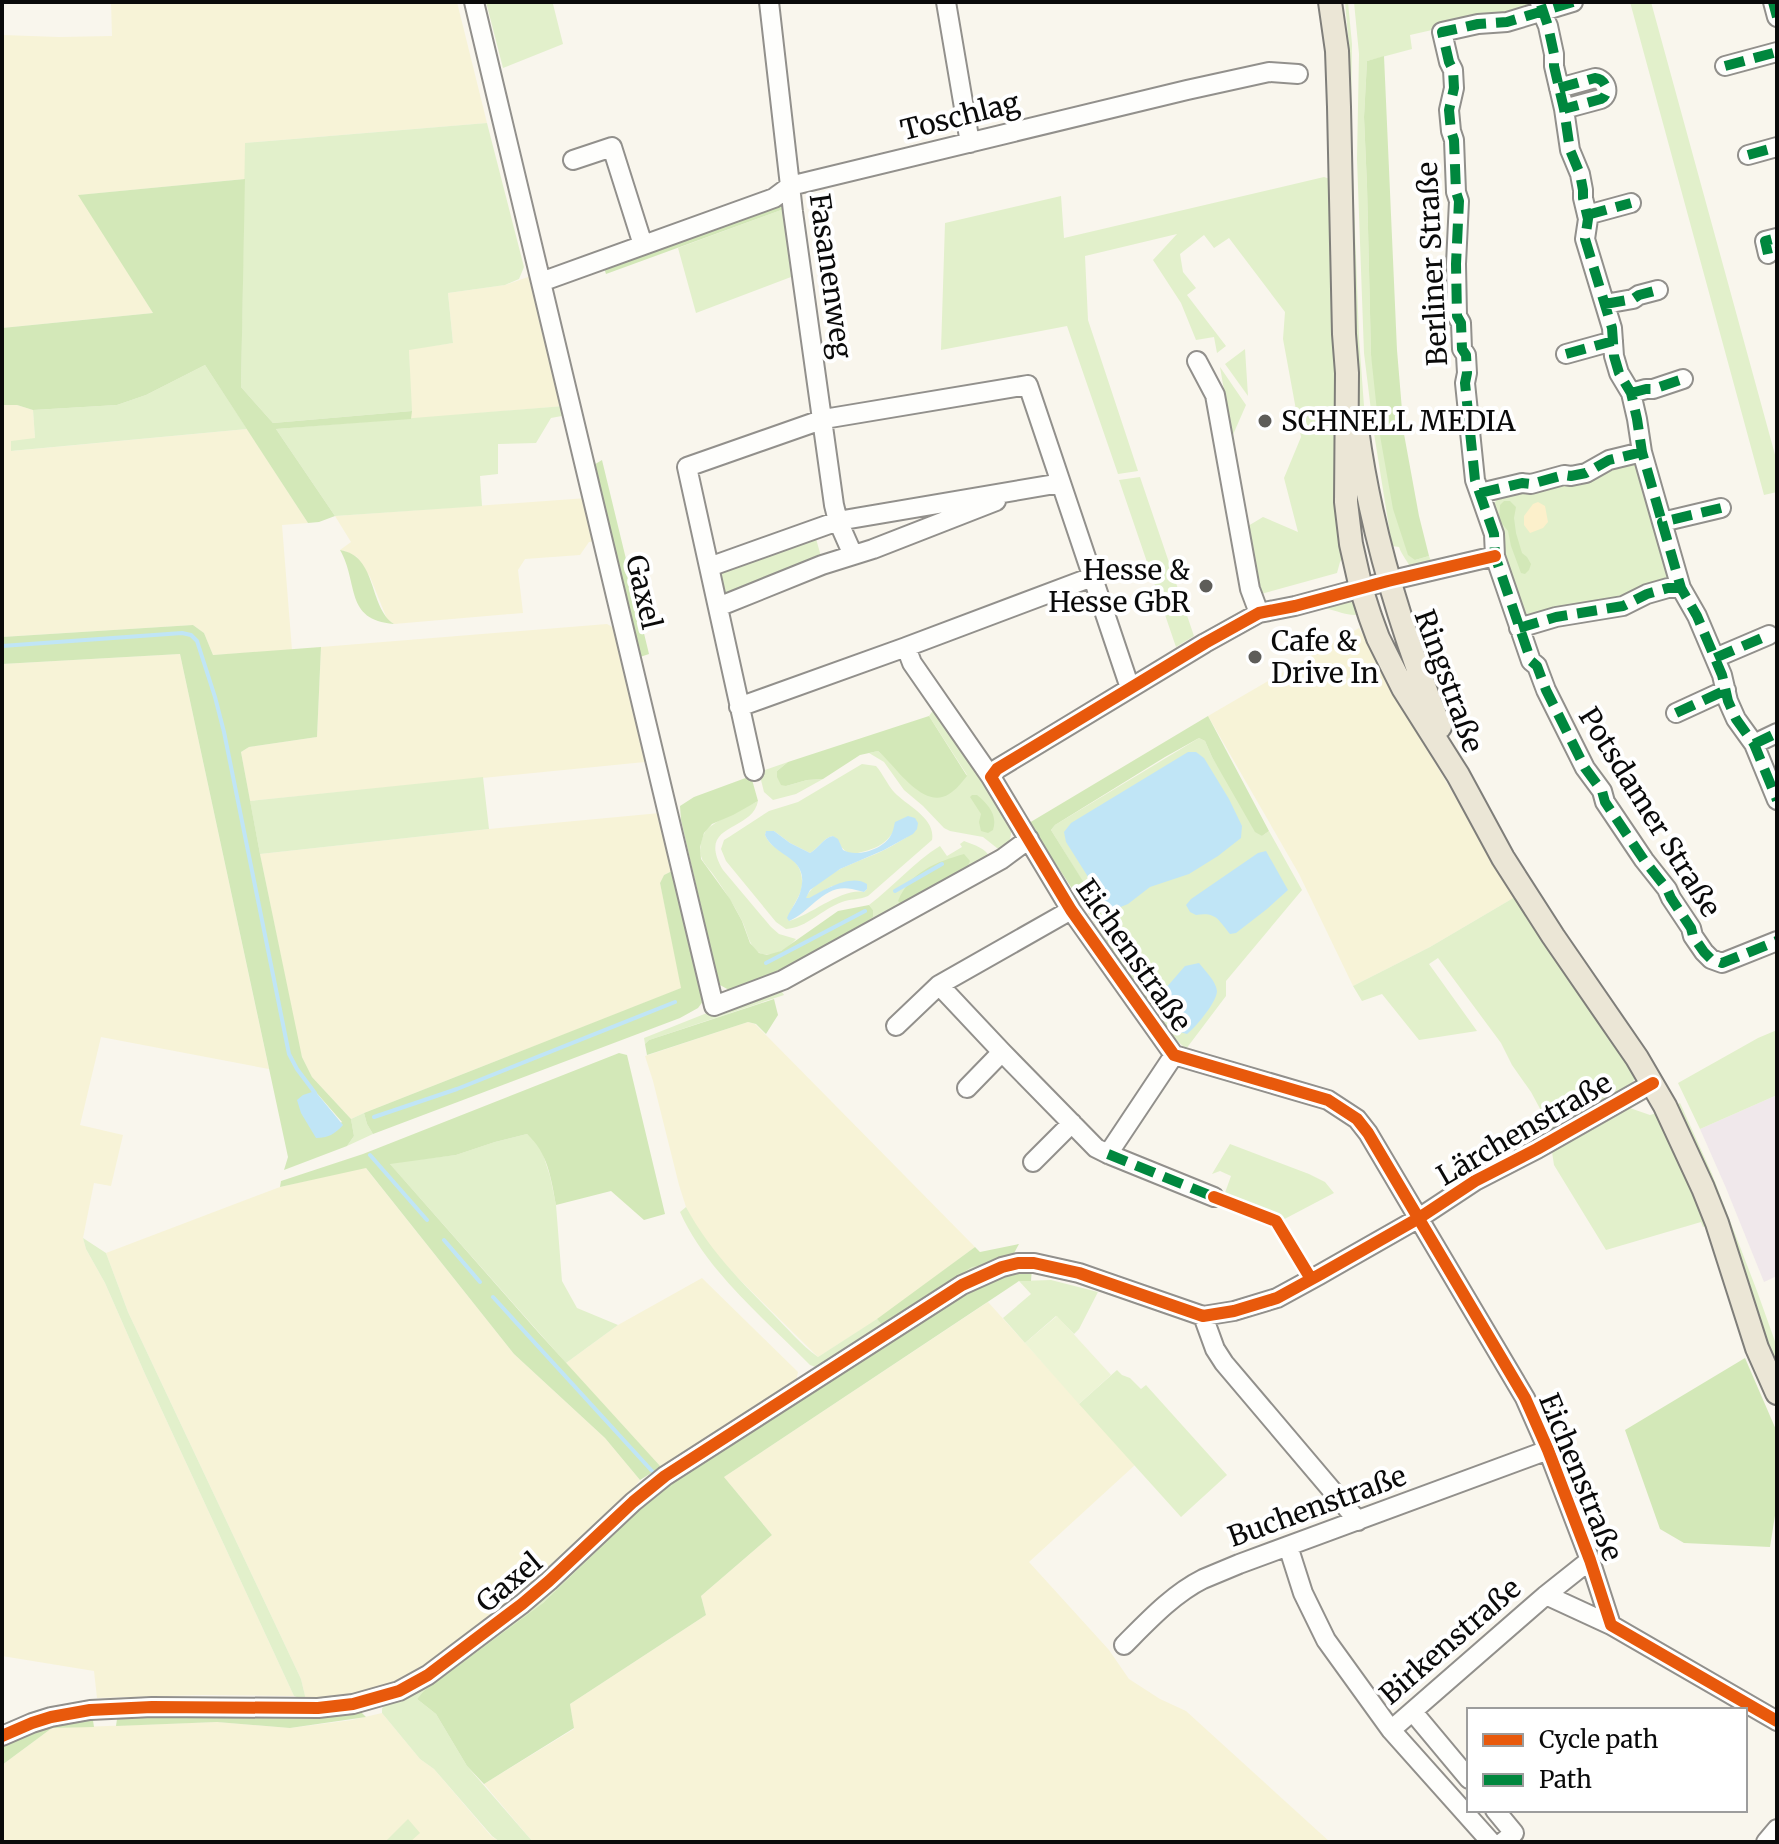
<svg xmlns="http://www.w3.org/2000/svg" width="1779" height="1844" font-family="Merriweather,serif">
<rect width="100%" height="100%" fill="#f9f6ed"/>
<path fill="#f0e8eb" d="M1777 1095V1276L1764 1282 1726 1188 1700 1129Z"/>
<path fill="#f7f3d7" d="M111 2H457L487 123 246 143 245 179 79 195 153 313 2 328V35L59 37 112 36Z
M531 276 564 406 411 419 409 349 453 343 448 293 505 285Z
M2 405H17L33 410 35 438 12 451 247 429 308 523 282 525 292 650 213 655 204 633 193 625 2 637Z
M587 498 598 541 589 542 580 555 525 559 518 570 523 613 394 624 387 619 370 577 357 557 345 551 340 550 351 542 335 516Z
M607 624 614 628 645 762 250 801 241 752 249 747 317 737 321 647Z
M1359 628 1411 723 1515 897 1430 947 1353 986 1299 874 1208 716Z
M180 654 269 1069 101 1037 80 1125 123 1135 111 1186 94 1183 83 1238 86 1249 105 1283 145 1374 294 1696 203 1695 97 1698 94 1671 2 1656V664Z
M660 813 672 871 664 875 660 883 682 988 364 1113 351 1119 312 1077 302 1057 298 1041 260 854 489 829Z
M748 1022 755 1024 975 1247 884 1315 818 1357 740 1280 716 1254 696 1227 686 1207 679 1185 653 1081 645 1056Z
M365 1167 514 1354 605 1438 640 1480 607 1521 564 1563 445 1656 393 1686 329 1700H306L301 1679 128 1312 106 1253 280 1187Z
M702 1278 798 1372 796 1381 661 1467 566 1363 618 1325Z
M988 1302 1135 1465 1029 1562 1109 1650 1129 1679 1160 1699 1186 1711 1330 1842H533L484 1784 574 1729 570 1704 706 1615 701 1596 772 1535 724 1477Z
M382 1713 420 1759 434 1769 491 1836 500 1842H410L387 1840 388 1842H2V1765L52 1728 217 1722 290 1728 352 1720Z"/>
<path fill="#e2f0cb" fill-rule="evenodd" d="M486 2H597L553 4 563 44 503 68Z
M1345 2H1348L1352 44 1351 122 1359 338 1364 406 1388 547 1360 422 1354 369 1349 122V46Z
M1354 2H1531L1529 8 1410 35 1412 49 1367 61 1364 117 1367 186 1371 355 1415 560 1429 556 1431 561 1449 557 1450 563 1411 569C1408 561 1402 556 1399 547L1392 546 1373 427 1364 353 1357 159 1359 54Z
M1630 2H1651L1777 462V492L1764 495Z
M487 123 524 267 519 279 505 285 448 293 453 343 409 350 412 411 273 423 241 387 245 143Z
M1324 177 1330 179 1331 249 1344 556 1340 562 1337 573 1261 594 1248 526 1263 517 1298 532 1284 478 1301 437 1283 339 1285 312 1229 238 1214 248 1204 235 1180 254 1183 272 1196 288 1187 295 1226 346 1217 353 1214 337 1196 340 1181 303 1153 260 1177 234 1085 256 1088 320 1138 471 1118 474 1067 326 941 350 945 223 1061 196 1064 238Z
M784 209 791 277 696 313 678 248Z
M1245 349 1248 396 1225 364Z
M205 365 247 429 11 451V441L35 438 33 410 117 405 146 395Z
M1220 367 1246 405 1232 437Z
M564 406 567 415 551 418 536 443 498 444V474L480 476 482 506 335 516 276 429Z
M1636 464 1643 468 1674 577 1669 584 1532 619 1522 613 1508 576 1491 509 1497 499Z
M1140 477 1194 636 1176 647 1119 480Z
M815 535 822 560 724 597 718 571Z
M1343 601C1354 601 1357 605 1363 614 1349 618 1334 609 1319 607Z
M934 709C953 734 970 760 987 786 995 800 1008 814 1011 830 1012 839 1007 845 1002 852L983 837 950 831 944 828 923 806 904 790 884 762 869 753 878 751 890 761 967 775 929 716Z
M1199 738 1205 741 1212 757 1262 836 1269 831 1302 890 1226 981V996L1186 1049 1168 1032 1126 971 1134 969 1117 920 1101 911 1051 830 1055 825Z
M788 762 777 771 786 786 807 780 823 779 796 794 773 800 764 792 759 772Z
M862 764 876 766C883 774 887 784 894 792 907 806 936 818 932 840L868 896C859 900 850 899 842 902 822 909 807 928 786 929L776 922 726 861 721 849 724 840 729 837 769 811 798 802ZM774 831 790 843 810 853C819 848 823 838 833 836 840 844 844 854 854 854 870 850 884 847 893 832L907 837C898 842 889 848 880 852 854 864 821 872 806 897V899H809L832 886 867 889 864 892C841 888 812 915 789 921 789 907 801 898 802 885 804 853 774 856 765 835L766 832Z
M483 777 489 829 260 854 250 801Z
M758 801C752 833 695 822 723 870L771 927 779 934 796 939C788 949 770 960 758 952 748 945 747 929 741 919 734 905 724 890 715 877 711 870 703 864 701 856 699 849 701 839 705 832 711 822 745 808 758 801Z
M964 841C974 845 987 848 990 859L813 956 873 917V910L869 905C894 886 914 862 940 846L947 856 962 847 960 844Z
M1515 897 1635 1070V1077L1631 1086 1552 1131 1531 1092 1512 1065 1501 1043 1438 958 1429 964 1477 1031 1419 1040 1382 994 1362 1001 1353 986 1430 947Z
M779 987 784 995 649 1040 645 1044 644 1038 712 1011Z
M1777 1030V1095L1700 1129 1678 1083 1758 1038Z
M1680 1103 1712 1174 1757 1291 1777 1347V1373L1674 1106Z
M1624 1106 1650 1115 1657 1113 1709 1225 1703 1227 1701 1222 1606 1250 1554 1165 1552 1152 1554 1148Z
M364 1113 367 1124 373 1134 347 1146 354 1136 351 1119Z
M527 1134 540 1145 550 1176 556 1205 562 1281 577 1308 618 1325 566 1363 389 1163 456 1155 495 1142Z
M1230 1144 1309 1174 1325 1182 1334 1193 1275 1224 1221 1204 1231 1176 1220 1171 1212 1174Z
M686 1207C708 1248 740 1281 773 1314 787 1328 801 1345 818 1357L877 1319 882 1325 972 1267 992 1265 821 1369 810 1365C765 1319 707 1272 680 1212Z
M83 1238 106 1253 128 1312 301 1679 306 1700 294 1696 145 1374 105 1283 86 1249Z
M1051 1280 1098 1292 1079 1329 1074 1334 1056 1316 1025 1343 1003 1318 1031 1294 1019 1281Z
M1117 1370 1122 1375 1130 1378 1141 1389 1146 1385 1227 1475 1181 1517 1079 1404Z
M657 1488 659 1494C618 1528 584 1568 543 1603 503 1637 457 1664 417 1699L436 1714 467 1766 533 1842H500L492 1836 434 1769 420 1759 382 1713V1708Z
M408 1819 420 1833 410 1842H388L387 1840Z"/>
<path fill="#d3e8b8" fill-rule="evenodd" d="M1384 56 1397 350 1404 434 1419 516 1429 556 1415 560 1408 555 1393 509 1379 430 1371 355 1367 186 1364 117 1367 61Z
M245 179 241 387 273 423 412 411 411 419 276 429 335 516 319 522 308 523 205 365 146 395 117 405 33 410 17 405H2V328L153 313 78 195Z
M783 202 784 209 606 274 604 268Z
M602 460 649 654 640 657 592 466Z
M1504 501H1510L1516 507 1514 518 1516 533 1522 553 1527 557 1531 564 1529 570 1525 574 1521 573 1511 546 1508 531 1499 520 1500 505Z
M340 550C378 556 368 607 394 624 344 620 359 583 340 550Z
M193 625 204 633 213 655 321 647 317 737 249 747 241 752 260 854 302 1057 312 1077 351 1119 354 1136 347 1146 284 1170 288 1157 180 654 2 664V637ZM315 1091 342 1122 316 1138Z
M929 716 967 776C962 782 956 790 949 794 923 811 895 765 878 751L860 755 823 779 807 780 786 786 781 785 777 777V771L788 762Z
M1208 716 1269 831 1262 836 1255 832 1212 757 1205 741 1199 738 1165 757 1055 825 1051 830 1101 910 1117 920 1138 964 1134 969 1126 971 1029 823Z
M751 776 758 801 733 815 712 824 704 833 700 847 701 859 730 899 742 921 750 943 759 953 767 955 781 951 838 911 869 905 873 910V917C831 949 782 980 729 990L720 985 717 976 681 820 680 806 694 797Z
M972 795H977C988 804 998 815 993 830L988 833 981 831 979 822 981 814 970 797Z
M964 854 970 861 965 872 903 906 898 901C910 872 936 862 964 854Z
M672 871H679L704 1000 698 1008 680 1018 373 1134 367 1124 364 1113 681 988 660 883 664 875Z
M774 999 778 1015 766 1034 756 1024 748 1022 647 1055 645 1044 649 1040Z
M619 1053 627 1055 665 1214 644 1220 611 1191 556 1205C551 1178 548 1153 527 1134L495 1142 456 1155 390 1164 538 1332 661 1467 640 1480 605 1438 514 1354 366 1168 280 1187 281 1181 363 1154Z
M1019 1244 1012 1257 992 1265 972 1267 882 1325 877 1319 975 1247 980 1252Z
M1032 1267 1031 1281H1019L724 1477 772 1535 701 1596 706 1615 570 1704 574 1728 484 1784 467 1766 436 1714 417 1699 424 1691 543 1603 639 1511 659 1494 657 1488 982 1280Z
M1745 1358 1777 1432V1503L1770 1547 1684 1543 1660 1529 1625 1430Z
M359 1710 366 1717 290 1728 217 1722 116 1726 118 1712Z
M92 1714 94 1727 52 1728 2 1765V1741Z"/>
<path fill="#fcf0cb" d="M1538 502 1545 506 1548 522 1543 528 1530 533 1524 525V516L1533 504Z"/>
<path fill="#edf4d5" d="M1057 1316 1111 1375 1079 1404 1025 1343Z"/>
<path fill="#c0e5f6" d="M1188 752H1196L1204 758 1229 799 1242 826 1241 838 1218 856 1189 874 1150 887 1128 904 1113 910 1107 907 1066 842 1064 832 1071 823Z
M908 816 915 818 918 823 917 829 913 834 884 850 840 869 810 890 806 898H809C824 890 851 873 867 884V889L864 892C860 891 856 890 852 889 824 883 811 912 789 921L787 918C791 908 799 900 801 889 809 856 775 858 765 835L766 831H774L790 843 810 853C819 848 823 838 833 836L838 839 843 850C857 858 884 849 891 835 893 832 894 826 895 822Z
M1266 851 1288 890 1267 909 1236 933 1230 934C1218 920 1217 912 1196 915L1190 912 1186 905 1191 899 1258 853Z
M1199 963C1205 971 1216 981 1217 991 1217 1002 1195 1028 1187 1034L1180 1032 1164 1012 1160 1003 1161 997 1165 989 1185 966Z
M315 1091 343 1125C335 1134 328 1138 316 1138L301 1113 297 1100 303 1095Z"/>
<g fill="none" stroke-linecap="round" stroke-linejoin="round">
<path stroke="#c0e5f6" stroke-width="4" d="M2 646 182 633 191 635 197 641 215 697 224 732 289 1054 297 1069 315 1093
M895 891 942 864
M766 963 865 911
M374 1117 457 1089 675 1002
M370 1155 427 1220
M444 1240 480 1282
M493 1297 652 1471"/>
<defs>
<path id="minor" d="M474 2 714 1006 783 980 1002 859 1029 839
M769 2 793 212 834 505 838 521 853 555
M946 2 970 143
M1540 2 1542 12 1548 26 1554 54V66L1564 109 1570 150 1580 174 1583 190V198L1588 219 1585 239 1612 328 1614 356 1619 373 1631 393 1637 419 1642 452 1662 522
M1573 2 1507 22 1478 24 1442 32 1449 62 1453 70 1454 88 1449 110 1451 131 1454 140 1456 192 1459 201 1456 264 1457 316 1461 323 1462 349 1466 355 1467 373 1465 383 1475 480 1494 534 1495 556 1531 661 1537 666 1546 690 1585 768 1602 791 1605 802 1644 860 1667 889 1671 898 1691 928 1693 936 1704 952 1711 959 1722 963 1777 941
M1773 2 1777 17
M1725 66 1777 52
M1559 88 1595 78C1606 79 1611 94 1601 99L1564 109
M1748 155 1777 147
M573 160 612 147 643 245
M1587 215 1631 203
M1768 254 1765 241 1777 238
M541 282 774 198 790 186 1187 90 1269 72 1298 74
M1605 304 1633 299 1639 295 1658 290
M1566 354 1613 341
M1197 361 1215 395 1250 589 1259 613
M1631 393 1646 389H1653L1683 379
M1480 493 1522 483 1531 484 1564 475 1571 476 1586 473 1609 460 1642 452
M1721 508 1662 522 1681 588 1697 616 1722 675 1728 701 1736 719 1754 744 1777 800
M1495 556 1388 581 1295 606 1259 613 1205 643 997 769 991 777 1071 910 1174 1055 1328 1100 1357 1119 1368 1133 1525 1398 1548 1450 1590 1560 1611 1625 1777 1721
M709 567 838 521 1061 483
M718 607 822 565 873 549 996 501
M1519 628 1556 617 1623 606 1647 594 1668 588H1681
M1715 658 1769 635
M739 707 906 647
M1676 713 1726 690
M1754 744 1777 733
M754 771 687 467 824 419 1028 385 1130 688
M991 777 912 663 906 647 1092 577
M939 985 1002 1052 1096 1148 1108 1154 1214 1197
M896 1026 939 985 1071 910
M967 1088 1002 1052
M1108 1154 1174 1055
M1033 1162 1072 1123
M1203 1316 1215 1349 1224 1363 1358 1521
M1288 1546 1303 1593 1326 1640 1391 1730 1491 1842
M1546 1595 1611 1625
M1124 1645C1148 1621 1173 1594 1203 1579 1215 1574 1227 1569 1239 1564L1548 1450
M1413 1712 1469 1779
M1391 1730 1546 1595 1590 1560
M2 1736 32 1723 51 1717 90 1710 152 1707 318 1708 353 1704 399 1691 428 1675 522 1604 549 1581 633 1502 665 1476 962 1285 1002 1267 1018 1263H1034L1079 1273 1203 1316 1234 1311 1277 1298 1319 1275 1419 1218 1475 1181 1537 1149 1653 1083
M1495 1810 1514 1833 1503 1842
M1766 1842 1777 1829"/>
<path id="major" d="M1330 2 1337 51 1339 107 1344 334 1347 373 1346 502 1351 544 1361 588 1370 616 1378 638 1403 688 1458 775 1503 858 1553 936 1637 1058 1665 1106 1703 1188 1717 1223 1757 1348 1777 1393
M1357 429C1371 533 1401 630 1440 727"/>
</defs>
<use href="#minor" stroke="#92908c" stroke-width="22"/>
<use href="#major" stroke="#7f7e7a" stroke-width="26"/>
<use href="#minor" stroke="#fefefc" stroke-width="18"/>
<use href="#major" stroke="#ebe6d6" stroke-width="22"/>
<path stroke="#00873e" stroke-width="10" stroke-dasharray="20 10" stroke-linecap="butt" d="M1573 2 1507 22 1478 24 1442 32 1449 62 1453 70 1454 88 1449 110 1451 131 1454 140 1456 192 1459 201 1456 264 1457 316 1461 323 1462 349 1466 355 1467 373 1465 383 1475 480 1494 534 1495 556 1531 661 1537 666 1546 690 1585 768 1602 791 1605 802 1644 860 1667 889 1671 898 1691 928 1693 936 1704 952 1711 959 1722 963 1777 941
M1773 2 1777 17
M1541 5 1548 26 1554 54V66L1564 109 1570 150 1580 174 1583 190V198L1588 219 1585 239 1612 328 1614 356 1619 373 1631 393 1637 419 1642 452 1662 522
M1725 66 1777 52
M1559 88 1595 78C1606 79 1611 94 1601 99L1564 109
M1748 155 1777 147
M1587 215 1631 203
M1768 254 1765 241 1777 238
M1605 304 1633 299 1639 295 1658 290
M1566 354 1613 341
M1631 393 1646 389H1653L1683 379
M1480 493 1522 483 1531 484 1564 475 1571 476 1586 473 1609 460 1642 452
M1721 508 1662 522 1681 588 1697 616 1722 675 1728 701 1736 719 1754 744 1777 800
M1519 628 1556 617 1623 606 1647 594 1668 588H1681
M1715 658 1769 635
M1676 713 1726 690
M1754 744 1777 733
M1108 1154 1219 1199"/>
<defs>
<path id="cycleway" d="M1495 556 1388 581 1295 606 1259 613 1205 643 997 769 991 777 1071 910 1174 1055 1328 1100 1357 1119 1368 1133 1525 1398 1548 1450 1590 1560 1611 1625 1777 1721
M1214 1197 1276 1221 1311 1279
M2 1736 32 1723 51 1717 90 1710 152 1707 318 1708 353 1704 399 1691 428 1675 522 1604 549 1581 633 1502 665 1476 962 1285 1002 1267 1018 1263H1034L1079 1273 1203 1316 1234 1311 1277 1298 1319 1275 1419 1218 1475 1181 1537 1149 1653 1083"/>
</defs>
<use href="#cycleway" stroke="#fff" stroke-width="17"/>
<use href="#cycleway" stroke="#e8590c" stroke-width="12"/>
</g>
<g fill="#5e5d59" stroke="#fff" stroke-width="3">
<circle cx="1265" cy="421" r="8"/>
<circle cx="1206" cy="586" r="8"/>
<circle cx="1255" cy="657" r="8"/>
</g>
<g text-anchor="middle" dominant-baseline="central" stroke-width="8" stroke-linejoin="round" paint-order="stroke">
<g font-size="28" fill="#0a0a0a" stroke="#fff">
<text transform="translate(960 116) rotate(-14)">Toschlag</text>
<text transform="translate(1432 264) rotate(-93)">Berliner Straße</text>
<text transform="translate(831 276) rotate(82)">Fasanenweg</text>
<text transform="translate(644 592) rotate(77)">Gaxel</text>
<text transform="translate(1449 681) rotate(70)">Ringstraße</text>
<text transform="translate(1650 812) rotate(58)">Potsdamer Straße</text>
<text transform="translate(1134 955) rotate(55)">Eichenstraße</text>
<text transform="translate(1524 1129) rotate(-30)">Lärchenstraße</text>
<text transform="translate(1581 1477) rotate(68)">Eichenstraße</text>
<text transform="translate(1317 1506) rotate(-20)">Buchenstraße</text>
<text transform="translate(509 1582) rotate(-40)">Gaxel</text>
<text transform="translate(1450 1641) rotate(-41)">Birkenstraße</text>
</g>
<g font-size="28" fill="#0a0a0a" stroke="#fff" text-anchor="start">
<text x="1281" y="421">SCHNELL MEDIA</text>
<text x="1190" y="570" text-anchor="end">Hesse &amp;<tspan x="1190" dy="32">Hesse GbR</tspan></text>
<text x="1271" y="641">Cafe &amp;<tspan x="1271" dy="32">Drive In</tspan></text>
</g>
</g>
<rect width="1779" height="1844" fill="none" stroke="#0a0a0a" stroke-width="8"/>
<rect x="1467" y="1708" width="280" height="104" fill="#ffffff" stroke="#9d9d9d" stroke-width="2"/>
<rect x="1483" y="1734" width="40" height="12" fill="#e8590c" stroke="#9d9d9d" stroke-width="2"/>
<text x="1539" y="1748" font-size="24" fill="#0a0a0a">Cycle path</text>
<rect x="1483" y="1774" width="40" height="12" fill="#00873e" stroke="#9d9d9d" stroke-width="2"/>
<text x="1539" y="1788" font-size="24" fill="#0a0a0a">Path</text>
</svg>
